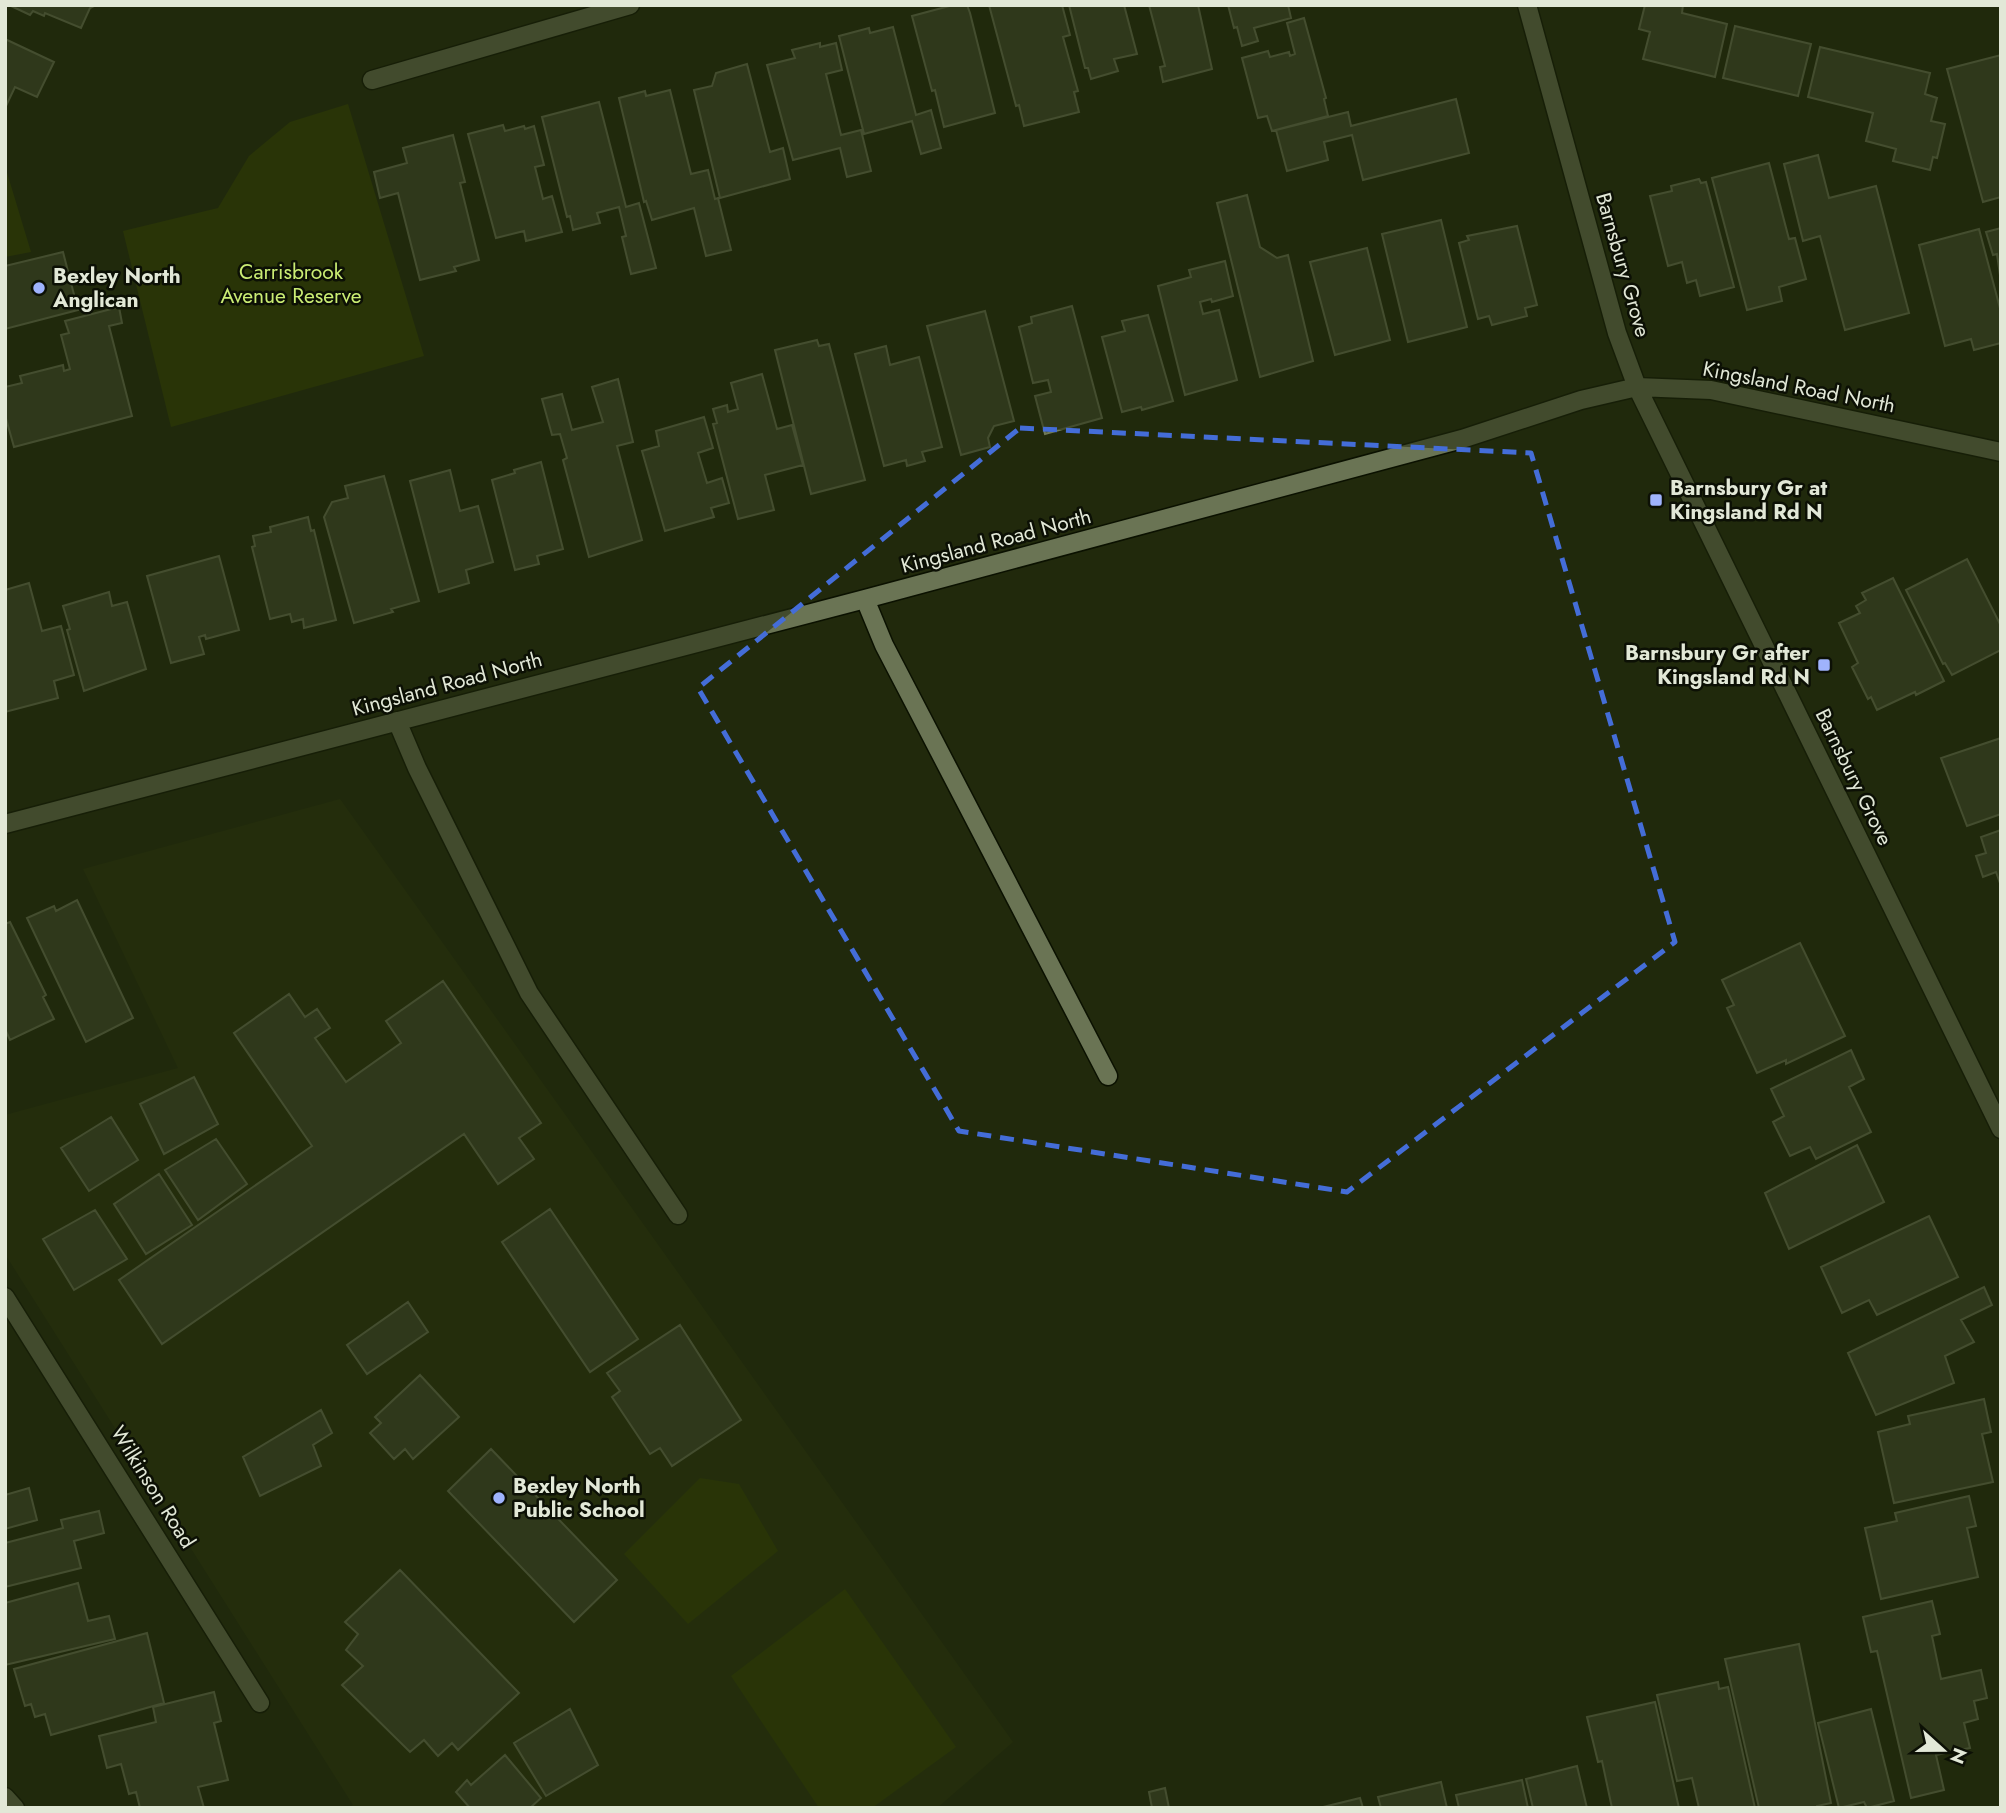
<svg xmlns="http://www.w3.org/2000/svg" width="2006" height="1813" font-family="Jost,sans-serif">
<rect width="100%" height="100%" fill="#21290c"/>
<path fill="#28320d" d="M340 799 1013 1742 937 1808H345L353 1805 5 1254V1115L178 1068 83 869Z"/>
<path fill="#334102" d="M348 104 424 356 171 427 123 231 218 208 249 156 290 122Z
M5 166 31 252 5 257Z
M700 1478 739 1484 778 1551 688 1624 624 1554Z
M845 1589 956 1747 872 1808H819L731 1676Z"/>
<path fill="#424b2d" stroke="#6f7959" stroke-width="2" d="M9 5H96L90 8 81 28 45 13 44 16 33 11 30 15Z
M953 5H967L970 13 995 113 944 127 935 90 932 91 912 16Z
M989 5H1062L1070 35 1063 37 1078 91 1074 92 1079 112 1024 126 1019 105 1016 106Z
M1069 5H1124L1137 54 1114 59 1118 71 1091 79 1088 68H1085Z
M1149 5H1198L1212 69 1163 82 1160 67 1165 66Z
M1228 5H1288L1291 18 1254 28 1258 41 1242 46 1237 27 1234 28Z
M1645 5H1683L1682 13 1727 24 1715 77 1643 59 1650 32 1639 29Z
M1304 18 1326 98 1324 99 1328 116 1272 131 1267 116 1258 118 1242 58 1268 51 1270 57 1289 52 1290 56 1295 54 1287 23Z
M1735 26 1811 44 1798 96 1723 78Z
M893 27 916 115 931 110 941 148 921 154 912 121 864 134 839 36 869 28 870 33Z
M5 39 54 62 37 97 15 87 5 108Z
M820 43V47L836 43 842 70 826 74 841 135 861 130 871 171 847 177 840 148 793 160 767 65 795 58 792 50Z
M1820 47 1930 73 1925 94 1937 98 1931 121 1945 124 1937 158 1933 157 1930 170 1893 161 1896 149 1866 141 1873 113 1808 97Z
M2001 55V197L1983 202 1947 69Z
M747 64 770 152 783 148 790 179 720 198 694 90 712 86 716 73Z
M670 90 691 174 708 170 715 199 718 198 731 250 706 256 694 208 652 220 646 201 644 202 619 98 645 91 646 96Z
M1456 99 1469 153 1363 180 1352 135 1324 142 1328 160 1287 171 1276 130 1348 112 1351 126Z
M599 102 626 207 639 203 656 268 631 274 622 237 626 236 619 207 597 213 600 223 573 230 570 216 567 217 542 117Z
M503 125 505 131 524 126 525 129 534 126 544 165 535 167 543 199 552 196 562 232 526 241 524 231 496 238 468 134Z
M453 135 465 182 460 183 479 260 454 267 456 271 420 280 398 193 380 198 374 172 407 163 403 148Z
M1818 155 1829 198 1876 186 1909 313 1845 330 1820 236 1803 241 1784 164Z
M1769 163 1789 239 1795 238 1806 279 1779 287 1782 301 1747 310 1712 178Z
M1699 179 1701 183 1706 182 1734 287 1700 296 1696 280 1687 283 1682 262 1668 266 1650 196 1672 191 1671 186Z
M1247 195 1260 247 1277 258 1288 255 1313 361 1260 377 1217 203Z
M1441 220 1467 327 1408 342 1382 234Z
M1517 226 1537 305 1525 308 1527 316 1492 325 1489 316 1478 319 1459 243 1469 240 1467 236Z
M2001 228V282L1997 254 1993 255 1986 232Z
M1979 229 2001 312V343L1974 350 1971 339 1945 346 1919 245Z
M1367 248 1390 340 1335 355 1310 262Z
M63 252 78 310 5 329V266Z
M1225 261 1233 296 1212 302 1211 299 1200 302 1203 314 1219 310 1237 380 1185 395 1158 286 1191 277 1189 270Z
M1072 306 1102 418 1045 434 1035 396 1051 392 1048 380 1033 383 1019 327 1032 323 1031 317Z
M119 307 122 323 109 326 132 416 14 447 5 415V387L22 383 20 376 63 365 64 371 70 369 61 335 69 333 65 321Z
M985 311 1014 421 994 426 988 438 990 447 961 455 927 326Z
M1148 315 1173 401 1142 410 1141 407 1122 412 1102 337 1125 331 1122 321Z
M817 340 819 346 829 344 865 480 811 494 775 350Z
M886 346 890 365 919 357 942 447 922 452 925 461 907 466 906 460 884 466 855 354Z
M762 374 777 429 792 425 803 465 765 475 774 510 738 519 713 424 717 423 713 409 727 405 728 412 738 409 731 383Z
M618 379 633 442 617 446 642 540 589 557 563 460 567 458 560 434 552 435 542 399 562 394 572 430 603 422 592 387Z
M704 417 713 448 698 453 707 483 722 478 729 503 711 508 714 517 665 531 642 451 659 446 656 431Z
M541 462 563 549 537 556 539 564 515 570 492 480 515 473 514 470Z
M450 470 460 511 478 506 493 562 466 570 469 583 439 592 410 481Z
M384 476 419 601 391 609 393 612 354 623 324 517 332 502 348 498 345 486Z
M308 517 311 531 314 530 336 620 304 628 303 619 292 622 290 614 270 619 252 547 255 546 253 536 271 532 270 527Z
M219 556 239 630 206 639 205 635 199 637 204 654 171 663 147 576Z
M1967 559 2001 626V650L1952 675 1945 663 1943 664 1906 590Z
M1893 578 1944 681 1916 695 1915 692 1877 710 1871 697 1868 699 1852 667 1858 663 1839 623 1860 613 1856 606 1866 600 1862 593Z
M29 583 42 631 61 626 74 675 54 681 58 698 5 712V590Z
M109 592 112 606 127 602 146 669 84 691 67 630 70 629 63 606Z
M2001 738V814L1967 826 1941 758Z
M2001 830V886L1996 872 1983 877 1976 856 1986 853 1981 837Z
M77 900 133 1018 86 1042 27 918 54 906 56 911Z
M10 922 46 995 43 997 54 1019 10 1040 5 1029V924Z
M1800 943 1845 1036 1786 1064V1060L1757 1073 1727 1008 1734 1005 1722 980Z
M443 981 541 1123 519 1138 534 1159 498 1184 464 1134 162 1344 119 1280 312 1146 234 1033 289 994 305 1017 317 1009 330 1028 315 1038 346 1082 401 1043 386 1021Z
M1851 1050 1864 1079 1849 1087 1871 1132 1816 1159 1810 1147 1790 1156 1773 1122 1784 1116 1771 1089Z
M194 1077 218 1124 164 1154 140 1104Z
M111 1117 138 1160 89 1191 61 1148Z
M216 1139 247 1184 198 1220 165 1170Z
M1857 1145 1884 1202 1789 1249 1765 1193Z
M159 1174 192 1225 146 1254 114 1204Z
M550 1209 638 1339 590 1372 502 1242Z
M95 1210 127 1259 74 1290 43 1239Z
M1929 1216 1958 1277 1877 1315 1869 1300 1842 1313 1821 1267Z
M1984 1287 1992 1305 1961 1320 1974 1342 1945 1356 1954 1383 1876 1415 1848 1353Z
M408 1302 428 1332 367 1374 347 1345Z
M680 1325 741 1420 672 1466 660 1448 650 1454 612 1397 620 1391 607 1373Z
M420 1375 459 1417 413 1459 405 1449 394 1459 370 1433 381 1423 375 1417Z
M1984 1399 1991 1432 1982 1434 1993 1482 1894 1503 1878 1432 1910 1424 1908 1416Z
M321 1410 332 1433 313 1445 321 1466 260 1496 243 1457Z
M491 1449 617 1580 574 1622 448 1491Z
M29 1488 37 1520 5 1529V1495Z
M1969 1496 1976 1526 1967 1528 1978 1577 1881 1599 1865 1528 1897 1521 1895 1513Z
M99 1511 104 1533 74 1541 81 1568 5 1587V1543L63 1528 61 1520Z
M400 1570 519 1693 458 1750 452 1743 438 1756 424 1740 410 1752 342 1685 363 1666 346 1650 358 1634 345 1622Z
M78 1583 88 1621 109 1616 115 1639 5 1665V1603Z
M1932 1601 1940 1634 1932 1636 1941 1679 1981 1670 1987 1698 1974 1701 1978 1719 1964 1723 1970 1748 1936 1755 1944 1790 1911 1798 1877 1651 1871 1652 1863 1617Z
M147 1633 164 1703 51 1735 45 1714 35 1717 31 1704 25 1706 14 1669Z
M1799 1644 1831 1803 1817 1806V1808H1759L1725 1659Z
M1718 1682 1719 1689 1728 1687 1755 1808H1699L1692 1778 1677 1781 1657 1695Z
M214 1692 221 1721 214 1723 228 1780 198 1787 204 1808H140L136 1792 129 1794 121 1764 107 1768 99 1736 156 1722 153 1707Z
M1655 1702 1679 1808H1612L1602 1761 1598 1762 1587 1717Z
M570 1709 598 1765 546 1796 514 1743Z
M1871 1709 1894 1801 1867 1808 1864 1802 1839 1808 1818 1723Z
M505 1755 541 1798 530 1808H470L456 1792 467 1780 471 1785Z
M1577 1766 1587 1808H1533L1526 1779Z
M1522 1780 1528 1808H1459L1456 1795Z
M1441 1782 1447 1808H1381L1378 1797Z
M1165 1788 1169 1808H1152L1149 1792Z
M1360 1798 1363 1808H1319Z"/>
<g fill="none" stroke-linecap="round" stroke-linejoin="round">
<defs>
<path id="minor" d="M1527 5 1617 333 1637 387 2001 1129
M372 80 630 5
M865 599 884 645 1108 1076
M397 721 417 768 529 993 678 1215
M5 824 865 599 1462 439 1581 400 1637 387 1711 390 2001 452
M5 1297 260 1703
M5 1797 15 1808"/>
</defs>
<use href="#minor" stroke="#0b1100" stroke-width="21"/>
<use href="#minor" stroke="#6a7454" stroke-width="18"/>
</g>
<path d="M0 0H2006V1813H0ZM1020 428 1531 453 1675 942 1347 1192 959 1131 698 688Z" fill="#21290c" fill-opacity=".55" fill-rule="evenodd"/>
<path fill="none" stroke="#446dd8" stroke-width="5" stroke-dasharray="14 9" stroke-linejoin="round" d="M1020 428 1531 453 1675 942 1347 1192 959 1131 698 688Z"/>
<g fill="#9fb3fd" stroke="#0c1005" stroke-width="2.5">
<circle cx="39" cy="288" r="7"/>
<rect x="1649" y="493" width="14" height="14" rx="3.5"/>
<rect x="1817" y="658" width="14" height="14" rx="3.5"/>
<circle cx="499" cy="1498" r="7"/>
</g>
<g text-anchor="middle" dominant-baseline="central" stroke-width="5" stroke-linejoin="round" paint-order="stroke">
<g font-size="21" fill="#e2e8d7" stroke="#0c1005">
<text transform="translate(1623 265) rotate(74)">Barnsbury Grove</text>
<text transform="translate(1799 387) rotate(11)">Kingsland Road North</text>
<text transform="translate(996 541) rotate(-15)">Kingsland Road North</text>
<text transform="translate(447 684) rotate(-15)">Kingsland Road North</text>
<text transform="translate(1854 777) rotate(64)">Barnsbury Grove</text>
<text transform="translate(153 1487) rotate(58)">Wilkinson Road</text>
</g>
<g font-size="21" fill="#cbed74" stroke="#0c1005">
<text x="291" y="272">Carrisbrook<tspan x="291" dy="24">Avenue Reserve</tspan></text>
</g>
<g font-size="21" font-weight="bold" fill="#e2e8d7" stroke="#0c1005" text-anchor="start">
<text x="53" y="276">Bexley North<tspan x="53" dy="24">Anglican</tspan></text>
<text x="1670" y="488">Barnsbury Gr at<tspan x="1670" dy="24">Kingsland Rd N</tspan></text>
<text x="1810" y="653" text-anchor="end">Barnsbury Gr after<tspan x="1810" dy="24">Kingsland Rd N</tspan></text>
<text x="513" y="1486">Bexley North<tspan x="513" dy="24">Public School</tspan></text>
</g>
</g>
<rect width="2006" height="1813" fill="none" stroke="#e2e8d7" stroke-width="14"/>
<g transform="translate(1943 1750) rotate(111)" stroke="#0c1005" stroke-width="5" paint-order="stroke">
<path d="M0-5L12 26L0 18L-12 26Z" fill="#e2e8d7"/>
<text y="-10" font-size="19" font-weight="bold" text-anchor="middle" fill="#e2e8d7">N</text>
</g>
</svg>
